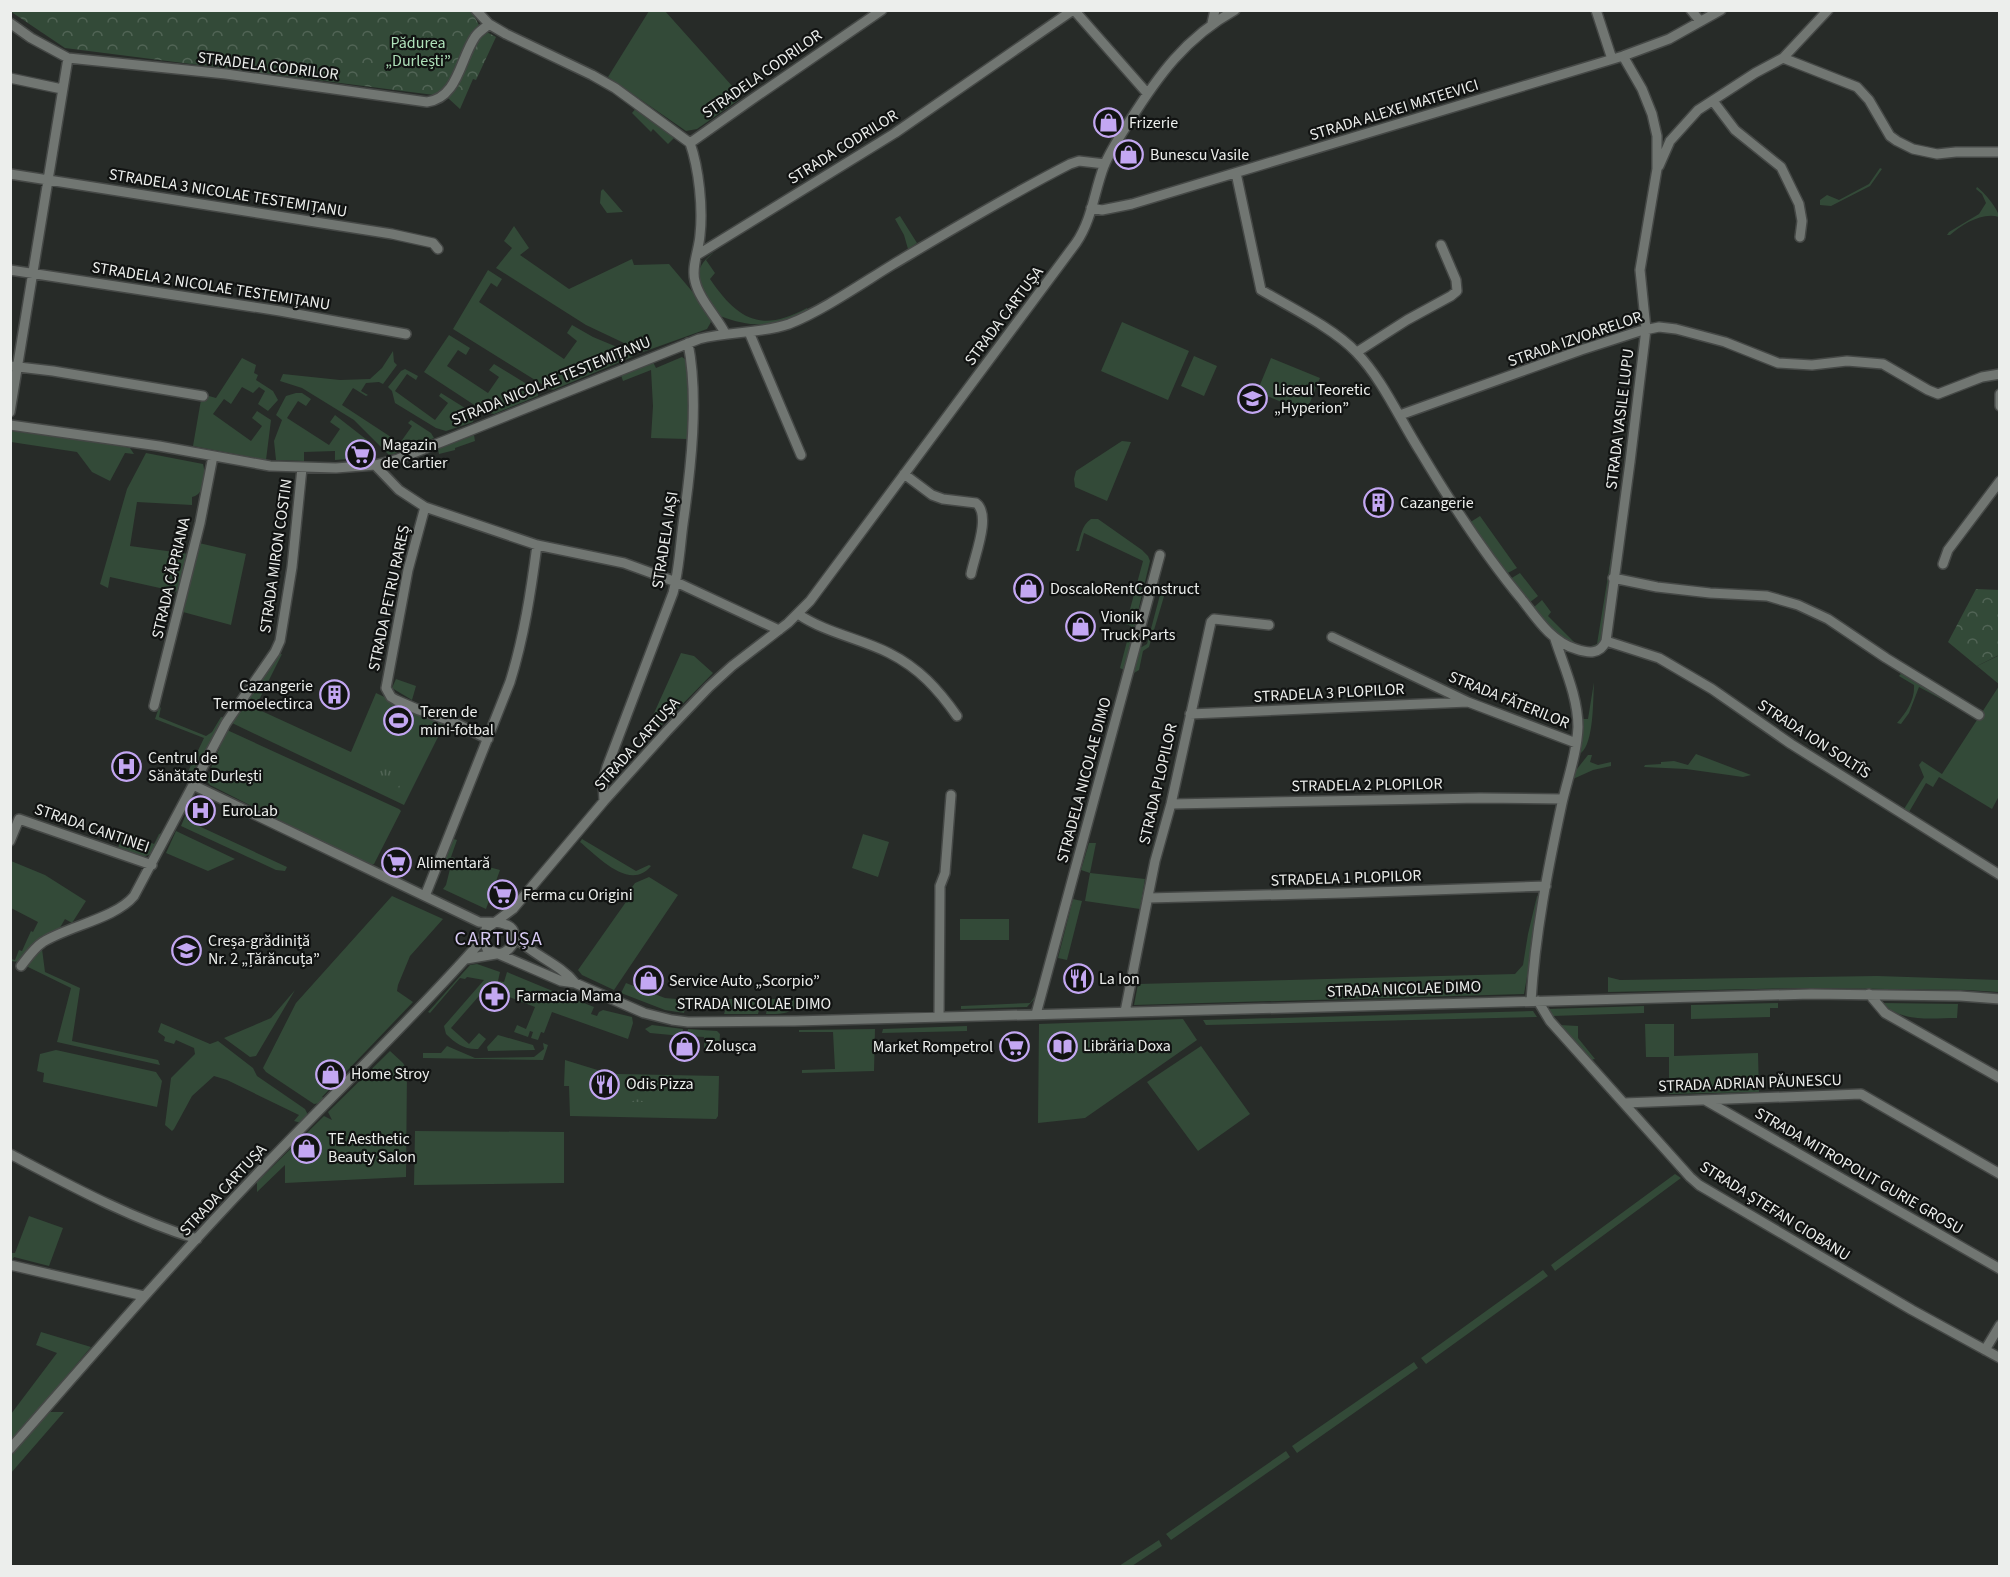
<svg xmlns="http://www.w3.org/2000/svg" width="2010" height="1577" font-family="'Source Sans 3',sans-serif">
<defs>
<pattern id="forest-crowns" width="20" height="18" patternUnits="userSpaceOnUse" patternTransform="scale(1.5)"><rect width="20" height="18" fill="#334a38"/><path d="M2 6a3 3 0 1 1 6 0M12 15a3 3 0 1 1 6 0" fill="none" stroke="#516455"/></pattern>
<pattern id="park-tufts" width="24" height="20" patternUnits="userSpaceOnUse" patternTransform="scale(1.5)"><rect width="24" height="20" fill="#334a38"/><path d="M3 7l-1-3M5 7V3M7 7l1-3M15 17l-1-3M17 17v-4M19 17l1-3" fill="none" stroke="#516455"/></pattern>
</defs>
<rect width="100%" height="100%" fill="#272b28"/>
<path fill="#334a38" d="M649 11H665L733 87 740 99 697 129 686 131 608 77Z
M636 108 675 137 668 144 653 129 651 132 632 113Z
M1880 168 1882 169 1870 186 1831 206 1820 205V200L1827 195 1839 200 1869 184Z
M1977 187C1984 192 1999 210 1999 217 1982 212 1963 224 1950 235H1947L1949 232 1979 214 1986 203 1982 194 1976 189Z
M603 189 623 212 607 213 600 203 601 191Z
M900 216 917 243 908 249 904 235 895 219Z
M514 226 529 248 520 255 569 289 632 259 634 265 669 264 707 309 711 322 707 329 643 352 586 325 496 268 512 248 504 241Z
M714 252 706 260 715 273 710 279C738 320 761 333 807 308L808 310C775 327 755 329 720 316 704 292 684 275 714 252Z
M488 270 502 279 497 287 491 283 479 302 564 359 577 341 567 333 572 325 593 337 629 352 633 355 632 357 553 390 548 388 453 329Z
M1122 322 1189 351 1168 400 1101 371Z
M449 335 470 348 466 355 458 350 447 366 488 393 499 377 489 370 494 364 538 391V396L494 414 485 412 424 372Z
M393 351 394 362 397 365 383 384 379 382 366 383 361 391 368 395 366 396 353 388 342 405 400 443 412 426 408 423 411 420 431 433 434 438 394 454 389 455 354 420 302 388 280 381 283 374 340 380 370 379 382 368Z
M1194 356 1217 366 1204 396 1181 386Z
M682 357 689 362 688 439 651 438 653 406 651 370 623 381 621 375 653 362 656 368Z
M242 358 256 365 254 373 258 375 256 380 273 391 278 400 268 411 258 404 265 391 259 387 253 393 242 387 231 404 224 399 213 414 251 441 262 426 252 418 257 411 271 420 266 460 193 446 202 394 216 398Z
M1271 358 1320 378 1306 412 1257 392Z
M405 369 418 376 416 380 407 374 395 391 435 420 448 403 439 396 441 393 473 413 474 417 473 422 446 431 436 428 395 403 392 391 388 387 401 371Z
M296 393H302L311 399 306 406 298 401 287 418 329 445 340 429 330 422 335 415 367 440 375 453 374 457 335 460V451L304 452V461L276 460 274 441 282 420 276 415 286 396Z
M11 431 113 444 130 448 134 454 125 453 110 481 92 472 77 452 11 442Z
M474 435 475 441 455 448V450L439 454 438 449Z
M1122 441 1131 442 1107 501 1075 487 1074 479 1076 471Z
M146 453 203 464C206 474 205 495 192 497V505L137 502 130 546 189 554 178 592 110 577 108 588 100 584 127 489Z
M1480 516 1517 568 1506 574 1469 523Z
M1091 519H1098L1142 550 1148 556 1150 561 1124 670 1120 668 1131 626 1126 624 1143 561 1084 533 1079 551H1076C1080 540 1081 525 1091 519Z
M199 543 246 554 231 625 183 612Z
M1612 551 1614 553 1601 643 1598 647 1583 649 1582 645 1589 647 1597 644Z
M1520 573 1538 596 1529 603 1510 579Z
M1161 591 1165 593 1149 647 1143 651 1139 670 1134 673 1140 648 1147 644Z
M1542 600 1551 612 1548 616 1575 643 1573 646 1550 628 1533 608Z
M681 653 694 656 713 673 660 727 651 720Z
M282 654 255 708 351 752 376 693 444 725 404 805 232 723 277 655Z
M2000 655V685L1977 666Z
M1902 672 1957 706 1956 707 1919 687 1909 713 1901 724 1897 723C1906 713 1915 700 1914 685L1899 676Z
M396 679 416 686 412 700 392 688Z
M1594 682C1593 699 1594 743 1581 753L1582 719H1588Z
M1999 686V796L1992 809 1939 777 1933 787 1926 783 1909 812 1904 809 1924 777 1919 765 1922 761 1942 774Z
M161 707 159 717 206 736 212 732 221 717 225 718 192 778 184 780 204 738 155 719 158 710Z
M227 730 399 809 401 811 374 864 369 865 210 785 206 780Z
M1696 754 1751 775 1743 777 1686 769 1644 767 1645 765 1661 764V762L1674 761 1688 765Z
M1588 755H1592L1590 762 1598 765 1611 762V766L1593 770 1573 779V774Z
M191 802 196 805 188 821 287 867 285 871 276 870 181 826Z
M125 831 154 844 159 834 165 832C149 862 148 859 117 850Z
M176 831 235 859 208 871 166 853Z
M863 834 889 842 878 877 852 868Z
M451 838 457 840 451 857 500 870 486 909 443 889 446 885 451 865 442 862Z
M582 839 636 871 649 865 651 866C630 892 597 856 580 842Z
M1089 843H1096L1090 873 1145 879 1140 909 1085 901 1090 873 1081 870Z
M11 861 45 875 86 901 72 923 65 919 58 931 42 939 27 950 19 962 11 961V959L15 960 19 950 22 951 31 931 33 932 38 922 11 908Z
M649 877 678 895 614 990 582 975 578 970 633 892 630 890 635 883Z
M392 896 443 919 410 956 398 985 397 991 413 1002 322 1097 328 1099 322 1103 314 1104 266 1072 263 1068 296 1003Z
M1537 896H1541L1524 994 1134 1005 1138 984 1515 974 1523 965 1528 934Z
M1073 899 1082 901 1067 960 1058 958Z
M960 919H1009V940H960Z
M42 949 45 972 80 988 72 1041 158 1060 160 1065 57 1042 71 988 24 965 31 955Z
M477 964 500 972 498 981 504 982 507 972 555 992 552 1000 556 1002 561 994 594 1007 591 1014 597 1016 599 1012 603 1010 632 1017 633 1023 628 1039 552 1012 544 1033 541 1032 538 1040 531 1038 533 1032 530 1031 528 1037 514 1032 517 1025 526 1029 535 1007 486 988 451 1028 469 1044 479 1033 486 1039 478 1049C465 1050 455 1043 446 1034L444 1026 484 980 467 977 465 979 460 978 430 1013 428 1012 470 965Z
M1877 976 1999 980V992L1966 990 1808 988 1608 992V977L1620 980Z
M626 983 665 998 687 1000 684 1013 665 1010 621 993Z
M295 990 256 1056 250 1057 224 1038 271 1018Z
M1035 996 1036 997 1027 1007 961 1009V1006L1030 1003Z
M729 999H762L758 1014H724Z
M769 999H793L799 1004C789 1015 780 1014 766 1014Z
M1778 1003V1008H1770V1017L1691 1019V1005Z
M1882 1003 1958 1004 1957 1018C1931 1018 1902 1023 1882 1003Z
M1644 1006V1013L1552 1016 1547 1009Z
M1533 1011 1537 1017 1206 1025 1203 1020Z
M1183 1019 1197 1040 1085 1118 1038 1123 1039 1024Z
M161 1023 210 1044 218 1041 253 1068 257 1076 305 1109 308 1115 301 1123 294 1121 299 1115 227 1080 214 1076 192 1096 174 1129 172 1131 165 1125 171 1078 195 1054 194 1048 176 1040 174 1044 164 1041 165 1037 158 1032Z
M1645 1024H1674V1056L1758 1053 1759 1092 1669 1094V1057H1646Z
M652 1025 683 1029 682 1036 650 1033 645 1029Z
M1560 1025 1578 1026V1038L1595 1059 1589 1060Z
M967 1026V1031L882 1033 883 1029Z
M688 1029 717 1031 720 1034 719 1049 704 1048V1037L687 1036Z
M875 1029 874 1071 802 1073V1070L835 1069 833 1032H799V1030Z
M498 1035 533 1045 535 1050 488 1051 487 1047Z
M543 1043 548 1045 543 1060 423 1058V1053H441L447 1046 475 1058 534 1057 544 1049Z
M1201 1046 1250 1114 1198 1151 1147 1082Z
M56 1050 156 1072 162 1081 157 1107 43 1082 44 1073 37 1071 40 1054Z
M390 1051 403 1063 407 1070 406 1177 285 1183V1165L257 1192V1182L324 1116 332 1120 328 1112Z
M565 1060 604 1072 618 1074 719 1076 718 1116 716 1119 570 1116 569 1086H564Z
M415 1131 564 1132V1183L414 1185Z
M1675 1174 1681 1178 1555 1271 1551 1265Z
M29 1216 63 1228 49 1266 14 1257 12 1260H11V1253H15Z
M1543 1270 1548 1276 1426 1364 1421 1358Z
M41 1332 91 1347 11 1442V1414L57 1353 36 1345Z
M1414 1362 1418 1368 1297 1453 1292 1446Z
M48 1412H64L11 1473V1456Z
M1286 1451 1290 1457 1171 1540 1166 1534Z
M1159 1540 1162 1546 1132 1566H1119Z"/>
<path fill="url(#forest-crowns)" d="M471 10 479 25 444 89 434 95 65 48 10 11Z
M485 31 496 37 476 80 473 79 460 109 448 98 478 36Z
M1976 589 2000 590 1999 655 1977 666 1948 642Z"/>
<path fill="url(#park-tufts)" d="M381 767 404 775 398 791 376 783Z
M627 1084H657L663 1089 662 1102H627L625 1100Z"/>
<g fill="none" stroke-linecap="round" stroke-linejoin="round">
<defs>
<path id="minor" d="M476 10 489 24 506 34 592 75 615 88 690 143C699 169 703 208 700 235 699 250 691 267 695 281 699 299 716 316 725 333
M1074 10 1147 93
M1235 10C1185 38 1158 76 1129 122 1120 136 1110 151 1104 166 1094 192 1092 220 1076 243L810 601 788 623 732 666 709 687 667 731 604 801 513 909 486 929 483 939 487 949 561 981 575 983 644 1013 672 1020 688 1022 795 1021 1811 994 1960 996 2000 999
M1596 10 1612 59
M1691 10 1700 21
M10 23 31 38 68 58 226 74 427 102C458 98 460 59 475 37 478 32 485 28 489 24
M1212 23 1215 10
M1783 58 1857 87 1869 100 1890 136 1897 141 1913 149 1937 154 1956 152H2000
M10 78 62 89
M1713 101 1735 130 1781 167 1799 204 1802 221 1800 237
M690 143 751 100 882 10
M1659 166 1670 141 1698 110 1755 73 1783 58 1828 10
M1236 173 1261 290C1288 306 1335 329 1356 352 1383 380 1399 418 1420 451 1451 503 1484 554 1523 601 1537 619 1552 642 1576 649 1588 653 1600 655 1606 641L1630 462 1646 329 1640 270 1657 169V136L1652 114 1642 89 1623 56
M10 174 392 234 433 243 438 249
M1091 208 1102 210 1132 204 1623 56 1669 39 1721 10
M697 255 895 133 1073 10
M10 270 280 311 406 334
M749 332 801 455
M1357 352 1407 320 1451 296 1457 291 1456 280 1441 245
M10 366 53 371 203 396
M2000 394V406
M10 412 68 58
M1400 415 1581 350 1640 331 1659 327 1676 329 1725 342 1778 363 1812 365 1847 361 1883 364 1928 390 1938 394 1982 377 2000 374
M10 425 159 446 270 466 336 468 375 465 398 459 444 441 699 339C729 331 760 334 789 324 822 311 861 284 892 265 951 230 1009 195 1070 164L1079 161 1105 164
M375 465 399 490 425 507 537 545 624 563 676 582 779 630
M904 474 932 495 943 499 976 503C992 515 974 557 971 574
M425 507 408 570 386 688 391 697 396 700 419 710 451 721 488 739
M1943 564 1948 550 2000 481
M1613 578 1657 587 1710 593 1767 596 1798 605 1828 619 1886 658 1979 715
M798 614C826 633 859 638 889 653 919 668 938 689 957 716
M1332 637 1468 702 1576 743
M1606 641 1659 658 1712 689 1791 744 2000 875
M154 706 200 523 213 456
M1190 714 1468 702
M193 785 479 922C487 923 497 921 504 924 522 929 515 951 499 954
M604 801 603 782 607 767 673 593C679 570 680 547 683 524 691 468 699 398 688 343
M1171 804 1480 798 1563 799
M10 841 19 819 152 865
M425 896 510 682C524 637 531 591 537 545
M1148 898 1344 893 1546 886
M514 936C532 955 559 963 575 983
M466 959 496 954
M21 966C28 957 34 948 43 942 69 926 116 918 134 896L226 723 275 652 280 641 292 567 302 468
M1869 994 1885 1013 2000 1078
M1531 1001C1535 934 1548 868 1562 803 1568 777 1577 753 1578 727 1578 697 1564 667 1555 639
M1538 1001 1550 1021 1690 1177 1699 1185 1912 1310 2000 1358
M1125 1012 1155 861 1171 804 1211 622 1214 619 1269 625
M1036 1014 1160 555
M939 1017 940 886 945 873 951 795
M1705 1100 2000 1269
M1624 1103 1861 1094 2000 1174
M10 1154C71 1186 132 1219 197 1239
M10 1265 144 1296
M1985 1350 2000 1325
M10 1449C91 1357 171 1264 256 1175 331 1096 411 1021 483 939"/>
</defs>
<use href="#minor" stroke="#454846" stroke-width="12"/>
<use href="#minor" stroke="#717672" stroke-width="9"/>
</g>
<defs>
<symbol id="shop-ring" viewBox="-11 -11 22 22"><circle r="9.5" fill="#111312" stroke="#c3a7f2" stroke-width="1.5"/><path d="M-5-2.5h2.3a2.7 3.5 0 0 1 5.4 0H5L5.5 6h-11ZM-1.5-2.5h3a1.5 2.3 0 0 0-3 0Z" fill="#c3a7f2"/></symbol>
<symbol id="school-ring" viewBox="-11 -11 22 22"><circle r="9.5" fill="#111312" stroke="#c3a7f2" stroke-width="1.5"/><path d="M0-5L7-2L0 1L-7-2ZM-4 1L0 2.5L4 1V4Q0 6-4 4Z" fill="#c3a7f2"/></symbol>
<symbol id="supermarket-ring" viewBox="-11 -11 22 22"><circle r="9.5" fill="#111312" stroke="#c3a7f2" stroke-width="1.5"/><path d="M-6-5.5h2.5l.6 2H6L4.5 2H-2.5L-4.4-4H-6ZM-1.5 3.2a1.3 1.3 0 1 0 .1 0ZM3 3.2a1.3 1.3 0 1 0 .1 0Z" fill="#c3a7f2"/></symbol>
<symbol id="building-ring" viewBox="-11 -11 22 22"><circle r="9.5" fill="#111312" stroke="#c3a7f2" stroke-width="1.5"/><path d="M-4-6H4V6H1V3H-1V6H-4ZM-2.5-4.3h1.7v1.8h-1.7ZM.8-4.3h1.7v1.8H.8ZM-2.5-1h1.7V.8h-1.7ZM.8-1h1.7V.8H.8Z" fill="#c3a7f2"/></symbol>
<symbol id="stadium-ring" viewBox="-11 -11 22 22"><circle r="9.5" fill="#111312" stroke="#c3a7f2" stroke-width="1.5"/><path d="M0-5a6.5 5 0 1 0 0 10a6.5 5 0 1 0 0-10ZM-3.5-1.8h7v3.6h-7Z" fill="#c3a7f2"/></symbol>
<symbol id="hospital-ring" viewBox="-11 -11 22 22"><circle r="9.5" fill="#111312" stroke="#c3a7f2" stroke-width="1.5"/><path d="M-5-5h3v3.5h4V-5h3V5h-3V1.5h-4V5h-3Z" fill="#c3a7f2"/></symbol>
<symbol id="restaurant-ring" viewBox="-11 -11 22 22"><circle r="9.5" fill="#111312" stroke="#c3a7f2" stroke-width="1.5"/><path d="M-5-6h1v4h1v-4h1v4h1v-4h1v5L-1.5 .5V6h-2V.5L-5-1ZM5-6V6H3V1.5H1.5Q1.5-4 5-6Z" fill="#c3a7f2"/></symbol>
<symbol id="pharmacy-ring" viewBox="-11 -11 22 22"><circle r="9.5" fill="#111312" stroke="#c3a7f2" stroke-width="1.5"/><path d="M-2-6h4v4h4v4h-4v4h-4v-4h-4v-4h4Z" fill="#c3a7f2"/></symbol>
<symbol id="library-ring" viewBox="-11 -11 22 22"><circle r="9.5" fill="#111312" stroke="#c3a7f2" stroke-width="1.5"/><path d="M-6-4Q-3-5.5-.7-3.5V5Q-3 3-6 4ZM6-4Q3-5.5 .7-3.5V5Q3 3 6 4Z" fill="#c3a7f2"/></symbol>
</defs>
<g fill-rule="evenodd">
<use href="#shop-ring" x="1092" y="106" width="33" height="33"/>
<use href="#shop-ring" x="1112" y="138" width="33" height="33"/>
<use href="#school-ring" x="1236" y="382" width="33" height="33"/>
<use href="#supermarket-ring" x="344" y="438" width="33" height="33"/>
<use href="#building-ring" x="1362" y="486" width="33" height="33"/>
<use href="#shop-ring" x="1012" y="572" width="33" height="33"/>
<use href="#shop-ring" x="1064" y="610" width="33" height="33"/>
<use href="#building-ring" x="318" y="678" width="33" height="33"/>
<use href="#stadium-ring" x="382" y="704" width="33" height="33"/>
<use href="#hospital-ring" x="110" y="750" width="33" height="33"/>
<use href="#hospital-ring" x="184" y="794" width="33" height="33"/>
<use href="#supermarket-ring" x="380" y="846" width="33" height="33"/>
<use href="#supermarket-ring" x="486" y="878" width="33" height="33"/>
<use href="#school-ring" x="170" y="934" width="33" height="33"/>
<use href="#restaurant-ring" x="1062" y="962" width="33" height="33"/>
<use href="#shop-ring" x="632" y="964" width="33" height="33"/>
<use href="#pharmacy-ring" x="478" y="980" width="33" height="33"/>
<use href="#shop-ring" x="668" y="1030" width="33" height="33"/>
<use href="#library-ring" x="1046" y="1030" width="33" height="33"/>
<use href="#supermarket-ring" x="998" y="1030" width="33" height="33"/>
<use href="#shop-ring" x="314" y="1058" width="33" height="33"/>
<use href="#restaurant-ring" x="588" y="1068" width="33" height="33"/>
<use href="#shop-ring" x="290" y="1132" width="33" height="33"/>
</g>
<g text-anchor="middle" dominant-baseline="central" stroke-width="4.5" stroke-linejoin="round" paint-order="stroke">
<g font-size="16" fill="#afe1ba" stroke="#111312">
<text x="418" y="43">Pădurea<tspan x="418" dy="18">„Durlești”</tspan></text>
</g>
<g font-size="16" fill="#eceeec" stroke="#111312">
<text transform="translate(268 66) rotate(7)">STRADELA CODRILOR</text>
<text transform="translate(762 74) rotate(-35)">STRADELA CODRILOR</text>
<text transform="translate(1394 110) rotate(-17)">STRADA ALEXEI MATEEVICI</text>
<text transform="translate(843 147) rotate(-32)">STRADA CODRILOR</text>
<text transform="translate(228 193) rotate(9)">STRADELA 3 NICOLAE TESTEMIȚANU</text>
<text transform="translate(211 286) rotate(9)">STRADELA 2 NICOLAE TESTEMIȚANU</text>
<text transform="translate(1004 316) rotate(-53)">STRADA CARTUȘA</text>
<text transform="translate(1575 339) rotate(-19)">STRADA IZVOARELOR</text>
<text transform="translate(551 381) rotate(-22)">STRADA NICOLAE TESTEMIȚANU</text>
<text transform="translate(1620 419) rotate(-83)">STRADA VASILE LUPU</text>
<text transform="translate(665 540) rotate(-81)">STRADELA IAȘI</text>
<text transform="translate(276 556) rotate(-82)">STRADA MIRON COSTIN</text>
<text transform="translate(171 578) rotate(-77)">STRADA CĂPRIANA</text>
<text transform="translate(389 598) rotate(-78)">STRADA PETRU RAREȘ</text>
<text transform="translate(1329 693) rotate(-3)">STRADELA 3 PLOPILOR</text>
<text transform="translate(1509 700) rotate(22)">STRADA FĂTERILOR</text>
<text transform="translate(1814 739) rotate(33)">STRADA ION SOLTÎS</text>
<text transform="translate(637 744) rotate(-48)">STRADA CARTUȘA</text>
<text transform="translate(1084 780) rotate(-75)">STRADELA NICOLAE DIMO</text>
<text transform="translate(1158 784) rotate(-77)">STRADA PLOPILOR</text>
<text transform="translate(1367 785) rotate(-1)">STRADELA 2 PLOPILOR</text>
<text transform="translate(92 828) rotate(19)">STRADA CANTINEI</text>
<text transform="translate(1346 878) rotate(-2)">STRADELA 1 PLOPILOR</text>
<text transform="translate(1404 989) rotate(-2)">STRADA NICOLAE DIMO</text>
<text x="754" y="1004">STRADA NICOLAE DIMO</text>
<text transform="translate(1750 1083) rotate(-2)">STRADA ADRIAN PĂUNESCU</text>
<text transform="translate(1859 1171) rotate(30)">STRADA MITROPOLIT GURIE GROSU</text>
<text transform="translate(223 1190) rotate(-47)">STRADA CARTUȘA</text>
<text transform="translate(1775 1211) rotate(32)">STRADA ȘTEFAN CIOBANU</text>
</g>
<g font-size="16" fill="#eceeec" stroke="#111312" text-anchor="start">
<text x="1129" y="123">Frizerie</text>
<text x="1150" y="155">Bunescu Vasile</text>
<text x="1274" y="390">Liceul Teoretic<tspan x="1274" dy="18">„Hyperion”</tspan></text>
<text x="382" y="445">Magazin<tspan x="382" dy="18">de Cartier</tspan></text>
<text x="1400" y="503">Cazangerie</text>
<text x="1050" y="589">DoscaloRentConstruct</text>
<text x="1101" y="617">Vionik<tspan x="1101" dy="18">Truck Parts</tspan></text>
<text x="313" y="686" text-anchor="end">Cazangerie<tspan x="313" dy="18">Termoelectirca</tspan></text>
<text x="420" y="712">Teren de<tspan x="420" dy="18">mini-fotbal</tspan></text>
<text x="148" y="758">Centrul de<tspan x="148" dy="18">Sănătate Durlești</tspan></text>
<text x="222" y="811">EuroLab</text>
<text x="417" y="863">Alimentară</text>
<text x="523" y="895">Ferma cu Origini</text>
<text x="208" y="941">Creșa-grădiniță<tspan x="208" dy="18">Nr. 2 „Țărăncuța”</tspan></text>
<text x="1099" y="979">La Ion</text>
<text x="669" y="981">Service Auto „Scorpio”</text>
<text x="516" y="996">Farmacia Mama</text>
<text x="705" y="1046">Zolușca</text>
<text x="1083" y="1046">Librăria Doxa</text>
<text x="993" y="1047" text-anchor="end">Market Rompetrol</text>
<text x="351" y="1074">Home Stroy</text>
<text x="626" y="1084">Odis Pizza</text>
<text x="328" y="1139">TE Aesthetic<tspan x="328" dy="18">Beauty Salon</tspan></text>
</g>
<g font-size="20" letter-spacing="1.5" fill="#d8caf4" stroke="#111312">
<text x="499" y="939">CARTUȘA</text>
</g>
</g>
<rect width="2010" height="1577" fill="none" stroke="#eceeec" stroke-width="24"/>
</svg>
